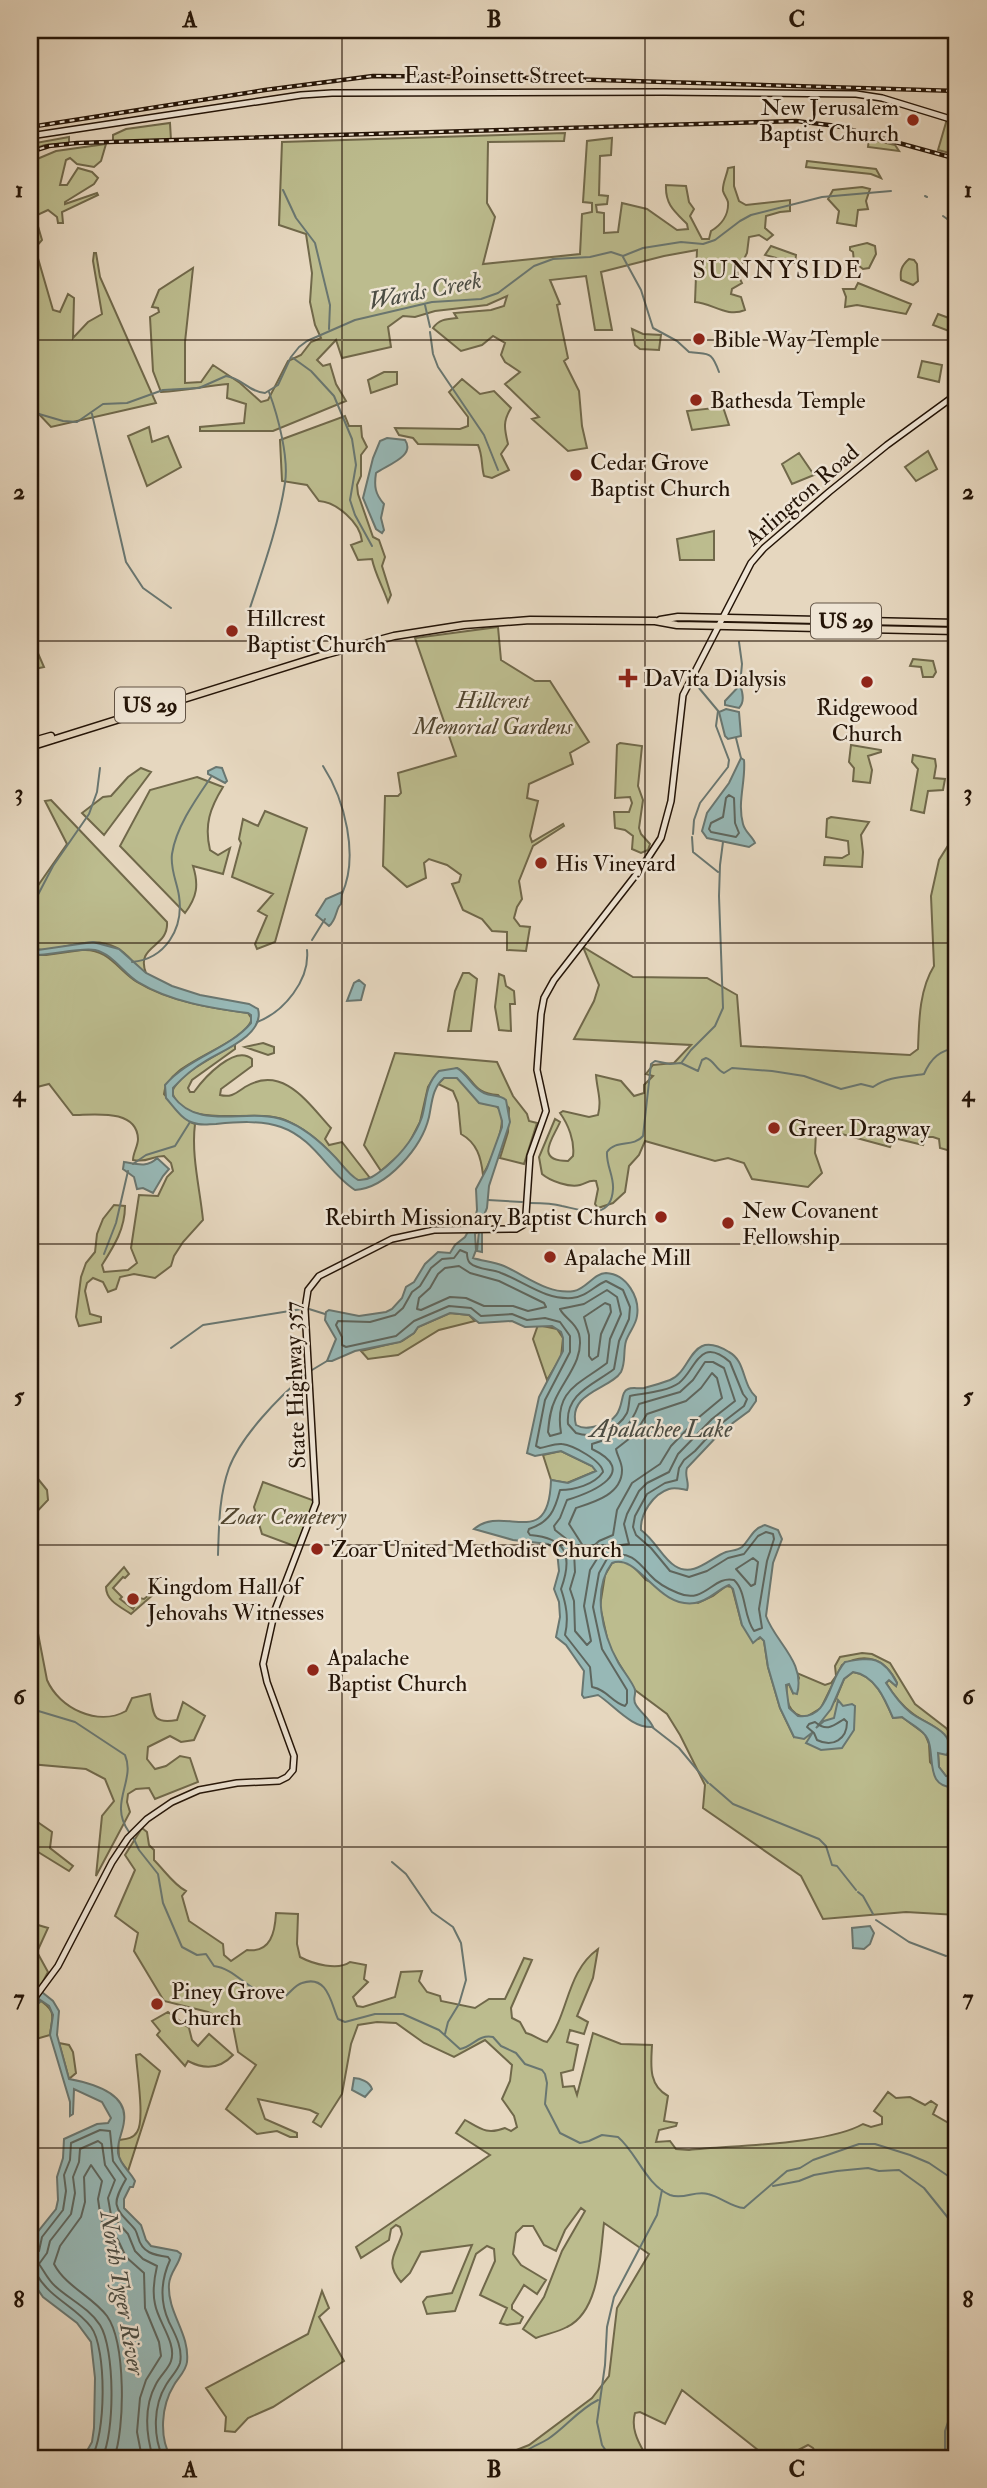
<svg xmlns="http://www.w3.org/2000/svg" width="987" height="2488" font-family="'IM FELL Double Pica',serif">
<rect width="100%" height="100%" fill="#e6d7bf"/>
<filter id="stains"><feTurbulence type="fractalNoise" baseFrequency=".00286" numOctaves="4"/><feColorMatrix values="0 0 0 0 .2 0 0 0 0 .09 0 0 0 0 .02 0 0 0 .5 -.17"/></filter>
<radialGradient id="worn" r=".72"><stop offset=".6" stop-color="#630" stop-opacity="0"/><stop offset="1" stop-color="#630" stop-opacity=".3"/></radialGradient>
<path fill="#bcbc8e" stroke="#70684a" stroke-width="2" d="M947 119 957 123V155L938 150Z
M170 123 171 140 113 142V135L126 129Z
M565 133 564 141 488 142 487 203 495 217 483 264 580 254 582 214 592 212V203L583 202 587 141 612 138 611 155 600 156 599 195 608 196 607 204 596 205 597 212 604 213V233L618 232 622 203 647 209 677 230 688 229 687 224C674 211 665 204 666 185L686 186 689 202 694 209 690 216 702 239H709L711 231C721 225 729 215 728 202 727 198 724 195 723 191 722 184 727 175 728 168L734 167V186L739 201 746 205 790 200V211L780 212 766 216 765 228 773 235 767 240 759 235 749 237 747 253 737 273 742 283 732 289 731 294 741 297 745 310C727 318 712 303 695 302L697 250 664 256 601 272 612 330H595L586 276 550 280 560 304 557 305 568 358 564 361 579 391 582 426 587 448 568 451 532 419 539 417 505 384 520 372 505 362 501 355 505 343 493 336 482 345 461 351 433 328C439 319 447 319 457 318L454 313 491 310 504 306 507 296 487 305 435 311 415 317 403 316 388 327 391 347 342 358 336 340 317 360 323 366 330 364 336 384 346 401 273 431H200V427L244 423 246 404 227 398 228 384C206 386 184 391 161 392L153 371 150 317 159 312 158 308 152 307 159 290 193 268 185 342V383L201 382 213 365 240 383 261 402 268 400 288 361 301 355 311 342 321 338 315 325 310 302 312 273 306 234 279 225 282 142Z
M69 137V143L45 145 30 150V144Z
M869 139 895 145 899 151 868 147Z
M106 144 101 161 94 167 77 164 70 158 66 160 60 185H67L78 168 92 172 98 178 94 184 65 202V204L97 193 98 195 62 212 63 223H58L57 217 48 210 35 216 42 240 35 248 53 310 60 312 68 294 74 298 73 338 88 322 102 314 93 261 94 253H96L100 277 156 403 51 427 37 412H30V162L56 151Z
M807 161 876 169 881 178 871 174 806 167Z
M862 187 870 189 866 201 868 209 858 210 856 226 837 223 839 211 828 199 833 190Z
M867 243 875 246 876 254 869 268 863 269 854 262 853 252 850 250V247Z
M771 246 796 255 795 263 765 255Z
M909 259 914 260 917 264 918 281 913 285 901 280C900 271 901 266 909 259Z
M858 283 911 304 906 314 857 305 845 307 846 297 843 289H855Z
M938 314 957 321V334L933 325Z
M632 329 643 334 661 335 659 350 640 349 635 345Z
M922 361 942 365 939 382 918 377Z
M384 372H397V384L371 393 368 380Z
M462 379 480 394 494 391 511 408C503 421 504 428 508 444L501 454 509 470 492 478 484 476C481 465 483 456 478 445L418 444 413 438 399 435 395 428 460 429 468 426V417L449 392Z
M723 407 729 425 692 430 687 411Z
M345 416 349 426H361L362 437 367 447 361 455V476L357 485 358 494 373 537 379 540 385 557 382 566 391 595 388 602C383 587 375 574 372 559L358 560 351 545 362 541C360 522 336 502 319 501L307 485 282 481 280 440Z
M149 427 152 442 168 436 181 467 147 486 128 436Z
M928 451 937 469 916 481 905 467Z
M799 453 814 475 792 484 782 464Z
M714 531V560H680L677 539Z
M498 627 501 660 535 681H550L589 742 570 753 573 764 529 784 527 798 538 801 530 836 532 842 563 824 564 826 533 846 519 881 522 899 517 907 514 918 520 926 530 927 526 951 507 950V932L492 931 482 919 463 910 452 884 459 882 461 875 447 865 429 859 424 863 426 878 407 887 383 866 385 796H398L401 793 398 773 456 756 415 638Z
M30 635 44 667 30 670Z
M913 659 933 661 936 672 933 677H923L921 667 910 666Z
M620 743 642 746 638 786 643 800 639 828 641 834 650 844 648 850 641 853 632 849 633 836 625 830 615 828 614 812H629L632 803 630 797 615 798 617 745Z
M851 745 881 750V752L868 756 872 770 870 783 853 781 854 768 849 762Z
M913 755 935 759 936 766 934 778 945 779 943 790 928 791 924 813 911 810 918 769 912 762Z
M141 768 151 772 104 835 82 813 103 797 111 796 128 777Z
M197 777 223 787C210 808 204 825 210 850L218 855 230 848 223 874 193 866C199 885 197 897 185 913L120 846 150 790Z
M51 800 167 922C169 948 135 945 146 973 135 966 128 954 117 948 86 932 56 956 30 948V897L67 844 45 801Z
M265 811 307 828 275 942 257 949 255 944 267 916 258 911 273 894 232 877 241 843 239 839 243 819 258 826Z
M831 817 869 822 861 835 863 852 862 867 824 865 825 857 842 858 849 854 848 841 826 837 827 819Z
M957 825V870L949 890 957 892V1149L954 1152 940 1148 939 1139 933 1137H926L923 1145 894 1138 890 1147 827 1130 816 1132 815 1153 822 1173 808 1187 752 1179 744 1163 728 1158 715 1161 645 1141 639 1155 629 1166 625 1192 613 1203 598 1208 595 1204 598 1189 596 1181C588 1180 587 1183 580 1185 570 1188 550 1181 542 1174L539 1157 555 1119 560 1122C554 1137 533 1161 568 1161L573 1156C575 1141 568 1124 560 1113L563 1111 589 1117 598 1115C602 1100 597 1090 596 1075L621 1081 634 1096 644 1093V1085L653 1076 646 1074 653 1065 674 1063 691 1045 574 1039 594 1001 599 985 583 947 633 977 707 978 737 995 741 1046 910 1055 918 1049C919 1022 919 990 934 966L931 896 939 860 954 836Z
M82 950C108 948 118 970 137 982 170 1002 211 1008 248 1013L252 1019C242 1048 165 1062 164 1094L190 1122 195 1124C191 1155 200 1189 203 1220L183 1242 174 1256 171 1266 155 1278 134 1274 120 1277 116 1289 108 1292 103 1282 93 1278 87 1283 85 1291 90 1314 101 1317V1322L79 1326 76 1317 81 1277 86 1263 95 1252 97 1234 103 1219 114 1205 125 1206C125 1229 114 1246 102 1265L104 1272 128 1270 137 1263 131 1248 139 1195 158 1196 167 1177 173 1171 171 1163 164 1156C151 1156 148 1163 133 1160 133 1153 138 1146 138 1139 137 1108 93 1115 73 1115L49 1084 33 1088 30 1123V955H46Z
M463 973H469L477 979 471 1031H448L455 991Z
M499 974 504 976 506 986 514 991 515 1004H510L511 1031 499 1030 495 1007Z
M263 1043 274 1047V1053L268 1055 245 1047Z
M235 1044V1049L192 1080 188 1088 190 1092H194C204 1078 235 1044 252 1059V1066L221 1089 220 1095C231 1098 236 1093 245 1087 283 1064 308 1103 331 1128L325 1139 329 1145 342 1142 370 1178 362 1181 354 1179C334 1156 314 1132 285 1120 253 1107 185 1132 172 1092 178 1073 218 1055 235 1044Z
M395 1053 497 1062 513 1096 527 1114 529 1121 537 1123 524 1164 500 1158 508 1132 509 1108 498 1095C472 1094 475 1078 457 1068L435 1076 428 1087 420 1122 406 1149 381 1171 364 1145Z
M451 1076 457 1078 484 1104C489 1104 496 1104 499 1109 509 1122 490 1162 483 1175 481 1157 477 1143 461 1134L458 1103 453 1091 438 1084 444 1078Z
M450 1313 469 1315 475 1321 439 1330 398 1355 368 1359 361 1351 402 1341 414 1333 418 1327Z
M538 1325 557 1329 563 1338 561 1357 547 1380 533 1339Z
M561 1451 592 1466 596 1471 567 1483 551 1480 543 1455Z
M30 1469 47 1490 48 1500 30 1519Z
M263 1482 315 1501 297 1547 262 1534 254 1507Z
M617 1561 630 1563 646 1580 698 1603 713 1596 726 1586 732 1587 742 1625 758 1639 762 1637 764 1641 768 1667 780 1708 794 1737 835 1701 844 1679 853 1672C875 1675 885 1699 893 1718L902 1717 925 1734 929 1744 930 1762 952 1788 957 1787V1915L906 1912 823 1919 801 1876 703 1808 705 1785 680 1735 667 1714 635 1690 609 1647 600 1606 605 1575 612 1563Z
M124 1567 129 1574 125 1578 123 1577 113 1588 122 1597 120 1599 133 1609 139 1598 144 1599 153 1592 155 1593 131 1614C121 1607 106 1601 106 1587Z
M30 1592 47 1680C59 1708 98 1727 126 1711L132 1698 150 1694C154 1716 152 1724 177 1720L183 1702 205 1716 194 1740 181 1742 170 1736 148 1747 147 1759 155 1769 166 1766 180 1756 190 1758 198 1782 155 1799 149 1788 136 1789 128 1794 127 1802 130 1812 96 1876 102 1816 114 1801 105 1779 86 1769 30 1764Z
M862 1653 872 1654 890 1663 915 1704 946 1728 954 1737 957 1745V1777L946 1776 939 1767 938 1753 949 1752C948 1727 928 1726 912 1713 901 1705 893 1694 886 1683L889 1680 896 1686 897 1683C885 1658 865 1652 842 1665L821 1708 806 1717C788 1715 785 1699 787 1684H789L793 1693 799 1678 797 1673 825 1685 831 1683 836 1676 835 1666 840 1657Z
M30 1821H36L52 1832 50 1848 73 1866 69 1871 30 1847Z
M142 1828 147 1832 149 1845 154 1850V1860C165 1871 174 1885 186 1891L182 1896 189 1921 223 1944 224 1955 231 1961 247 1950C271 1953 275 1932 276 1913L298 1914 297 1944 300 1957C313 1964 338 1971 350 1962L366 1965 364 1979 368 1982 353 1997 357 2006 363 2007 395 1997 401 1972 422 1971 419 1981 427 1992 440 1996 441 2001 475 2008 489 1999H505L524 1958 532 1960 511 2008 512 2018 520 2022 526 2033C535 2035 539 2040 547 2042 569 2014 566 1972 598 1949L593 1978 577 2016 588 2022 584 2034 570 2030 567 2042 578 2045 573 2070 561 2073 563 2087 574 2086 577 2095 593 2033 621 2044 652 2045C651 2065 648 2085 668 2096L664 2121 677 2123 676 2126 659 2130 656 2142 670 2141 676 2149 689 2150C734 2145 826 2145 863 2124L871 2127 882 2124V2117L874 2111 888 2092 896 2098 910 2097 925 2105 931 2101 937 2105 933 2114 952 2125 957 2132V2458H818L813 2448 808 2445 783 2458H768L682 2390 665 2424 640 2412 635 2413C631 2427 637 2440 644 2452L655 2454 653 2458H496L529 2445 592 2398 609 2376 617 2308 649 2254 604 2223C600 2255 600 2311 567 2327 558 2332 546 2334 536 2338L523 2329 544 2297 562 2251 585 2211 581 2208 565 2230 556 2251 544 2245 533 2226H523L516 2233 513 2254 521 2265 546 2280 537 2294 524 2285 512 2305V2309L523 2317 520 2323 507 2325 500 2323 507 2308 480 2295 495 2261 494 2249 487 2246 476 2254 455 2311 427 2314 423 2302 427 2297 452 2293 472 2245 421 2252 410 2273 401 2282C384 2262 396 2254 402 2234L400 2227 396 2225 391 2229 389 2240 361 2258 356 2247 490 2155 456 2133 465 2120C481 2129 487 2135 505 2128L511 2131 517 2127 514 2116 502 2099 510 2081 512 2065 485 2040 454 2057 424 2043 396 2023 377 2022 358 2025 351 2044 342 2094 321 2127 313 2122 318 2114 310 2110 258 2099 265 2119 297 2133V2137H290L277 2131 257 2134 226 2109 256 2065 238 2052 233 2026 208 2012 164 2001 134 1951 138 1933 115 1916 135 1870 125 1855Z
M38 1925 48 1928 37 1952 48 1972 38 1991 30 1978V1927L33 1930Z
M38 1999C58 2012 52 2016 50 2035L36 2039 30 2008Z
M168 2012 189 2028 192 2040 198 2046 209 2034 233 2055C220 2069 205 2070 188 2061L185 2066 157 2035 160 2031 152 2021Z
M59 2043 69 2045 73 2052 76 2073 69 2079Z
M140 2054 160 2071 128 2171 119 2159 118 2140C125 2139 133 2139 137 2132 145 2121 137 2072 136 2055Z
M322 2291 329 2308 319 2317 344 2361 273 2407 248 2418 235 2432 225 2431 226 2417 206 2388 308 2334Z"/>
<path fill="#97b8b6" stroke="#697670" stroke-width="2" d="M387 438 405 440C416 456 387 465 376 473 374 486 375 494 384 504L381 518 384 530 382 533 376 529 363 498 373 458 380 441Z
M740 685C743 693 745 702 739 708L725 705V701Z
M726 709 739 712 741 736 728 739 725 736 719 712Z
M741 758 744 760C746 781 737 802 743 824 745 832 752 836 755 843L749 847 707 838 702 831 707 813 729 783Z
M216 767 222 768 227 781 225 783 208 774V771Z
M342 892 341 904C336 907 337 920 329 926L316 915 326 899Z
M93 942 119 949 146 973 172 986 200 995 249 1004 258 1009C265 1034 224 1050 207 1060 195 1067 182 1078 173 1088V1096C199 1132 247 1107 284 1120 304 1127 321 1142 336 1158 343 1166 349 1175 358 1180 370 1181 378 1173 387 1166 403 1152 415 1137 422 1117 427 1099 425 1085 439 1071L457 1068C468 1074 472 1088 484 1093 492 1097 499 1094 506 1100L510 1122 489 1186 487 1208 482 1220V1252L477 1251 479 1231 475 1234 476 1250 473 1258C483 1261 494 1262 504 1266 525 1275 548 1295 574 1291 586 1289 594 1273 606 1273 627 1274 640 1298 637 1316 636 1325 629 1332 626 1341 623 1351 626 1362 621 1372 611 1389 567 1392 576 1425 583 1429 589 1428 597 1426 629 1419 617 1393 628 1389 632 1387 639 1389 644 1388 652 1386 662 1383 670 1380 693 1371 689 1328 729 1352 746 1361 742 1385 756 1397V1401L749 1411 722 1431 687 1468C684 1476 690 1483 687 1490 681 1489 675 1487 669 1489 653 1494 640 1514 641 1530 655 1540 663 1559 675 1566 694 1578 710 1558 726 1552 732 1550 737 1551 742 1547 751 1538 752 1529 765 1525L778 1530 782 1539 773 1563 766 1616C775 1642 806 1662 797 1694L793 1693 789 1684 786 1685 789 1708 798 1716C830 1720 828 1679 845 1662 872 1657 883 1656 897 1683L896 1686 889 1680 886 1683C893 1694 901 1705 911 1713 925 1724 958 1731 947 1755L938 1753 939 1767 946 1776 957 1777V1787C921 1790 938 1750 925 1735 920 1728 909 1723 902 1717L893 1718C885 1699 875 1675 853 1672L844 1679 831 1709 816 1728 824 1721 834 1718 838 1700 843 1706 852 1704 855 1706 854 1730 842 1748 821 1750 806 1743 813 1732 804 1739 794 1737 780 1708 768 1667 764 1641 760 1637 753 1643 742 1625 733 1589 729 1585C717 1590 709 1601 695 1603 657 1609 639 1553 612 1563 591 1590 603 1635 618 1662 621 1668 634 1684 635 1690 636 1696 632 1699 636 1705 641 1713 649 1718 653 1727 632 1729 614 1705 598 1695L584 1698 582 1695 584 1671 566 1645 556 1637 560 1617 559 1602 554 1589 559 1571 557 1551 548 1544 513 1540 474 1529C504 1503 549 1553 551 1480L568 1483 596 1471 592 1466 561 1451 535 1456 527 1453 539 1397 563 1351V1338L561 1332 552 1326 525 1327 512 1321 479 1323 469 1315 450 1313 418 1327 414 1333 400 1342 355 1351 332 1361H327L336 1339 325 1320 326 1312 329 1310 359 1316 386 1312 392 1309 402 1298 406 1287 414 1282 425 1264 438 1252 450 1253 455 1245 465 1237 475 1219 477 1210 476 1189 487 1168 502 1127V1121L498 1107 479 1103 457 1078H444C432 1088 432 1103 429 1117 422 1147 387 1188 355 1190 328 1173 315 1139 281 1127 261 1120 236 1122 216 1124 209 1124 201 1126 194 1123 182 1120 174 1107 166 1098L165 1085C188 1058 229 1049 251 1023V1015L248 1013C211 1008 171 1002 138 982 123 973 113 954 95 950 80 947 49 956 30 955V948L38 950Z
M359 980 365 985 361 1000 347 1001 354 983Z
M157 1158 169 1169 163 1176 153 1193 143 1188 137 1189 134 1177 123 1169 124 1162C136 1164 148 1168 157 1158Z
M870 1926 874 1933 870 1944 864 1949 853 1948 852 1928Z
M30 1978 33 1985 53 2001 59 2011 57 2035 69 2079C91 2083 128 2093 124 2121 123 2133 117 2140 118 2153 120 2165 130 2171 135 2181L133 2187H130L124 2199V2208L141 2225 146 2240 151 2246 177 2251 181 2254C179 2265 170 2272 169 2284 167 2313 190 2333 187 2362 186 2371 178 2378 174 2385 161 2406 159 2437 171 2458H83L92 2442 94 2428 95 2378 91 2342 77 2323 43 2297 34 2284 32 2277 31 2254 36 2234 56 2209 58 2200 57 2177 63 2158 64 2139 97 2124 108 2123 111 2118 102 2102 74 2089 73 2114 70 2116V2102L50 2035 53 2015 49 2006 30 1993Z
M354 2078C360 2078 370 2082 372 2089L365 2097 352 2090Z"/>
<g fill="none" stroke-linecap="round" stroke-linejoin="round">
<path stroke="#5e665e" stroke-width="2" d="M729 795 734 798 735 823 739 833 736 837 711 832 709 829 711 823 723 817 726 798Z
M460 1250 467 1253C467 1257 468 1261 470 1263 477 1270 493 1269 501 1273 525 1282 545 1300 572 1298 586 1297 594 1286 606 1281L623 1290 630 1307 629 1319 619 1341 614 1369C595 1384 565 1393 568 1424L576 1433C594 1439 618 1430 627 1413 629 1408 629 1401 630 1396 645 1393 666 1392 679 1383 696 1370 699 1335 730 1362L743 1394 747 1399 744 1406 718 1426 695 1451 684 1460 679 1468 677 1480 665 1483 647 1494 635 1516 633 1527 636 1535 651 1548 670 1571 689 1577 707 1571 728 1558 744 1554 758 1536 766 1532 773 1534 774 1539 767 1561 759 1609 762 1628 754 1631C743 1616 747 1592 734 1580 713 1575 705 1605 678 1593 668 1589 657 1583 650 1575 638 1561 628 1549 608 1557L599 1573 593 1607 602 1649 627 1690V1703L625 1706C611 1702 608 1690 592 1687L590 1667 565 1635C569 1618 566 1604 561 1589 573 1556 567 1538 530 1535L528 1532 529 1529C550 1522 555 1510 560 1490 574 1490 594 1485 603 1472 602 1461 573 1445 562 1444 555 1443 547 1447 540 1448L536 1446 545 1400 570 1352V1336L560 1322 545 1318 527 1320 512 1314 481 1316 471 1308 449 1306 414 1321 396 1336 346 1347 342 1345V1337L336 1325 338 1321 370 1322 395 1315 403 1308 412 1292 420 1286 431 1268 442 1259 454 1258Z
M459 1266 470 1273 499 1281 544 1303 546 1307 528 1311 513 1306H484L466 1298 450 1297 421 1310 417 1309 419 1298 430 1288 438 1274 445 1268Z
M607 1290 617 1297 621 1314 610 1339 607 1363C578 1385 554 1390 561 1433L550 1436 548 1432C549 1421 550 1410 555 1400 564 1379 585 1359 579 1334 576 1322 564 1318 560 1309L584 1304Z
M605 1303 610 1305 611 1312 601 1334 598 1356 592 1360 589 1356V1335L584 1317Z
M705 1362H713L724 1368 735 1401 712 1419 678 1454 669 1472 647 1483 639 1491 627 1514 624 1524 629 1544 613 1546 602 1551 590 1570 584 1606 591 1641 587 1645 575 1631 574 1601 570 1589 575 1572 574 1552 569 1541 555 1530 554 1526 560 1518 567 1500C593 1492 640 1472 592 1449V1444C618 1436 629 1431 639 1404L680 1392 693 1380Z
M712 1373 717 1378 722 1398 698 1418 671 1446 660 1464 632 1483 617 1510 613 1535 599 1541 589 1550 585 1549 569 1524 576 1508C595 1502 622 1494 622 1470 622 1462 617 1456 616 1449L634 1435 647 1414 686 1401 701 1388Z
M753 1558 758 1562 755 1584 751 1586 736 1569Z
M844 1719 847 1722C847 1739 833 1748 817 1740L814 1733 807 1727 809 1724 815 1722C827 1732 833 1726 844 1719Z
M30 2255 39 2251 42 2237 63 2210 66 2191 64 2175 70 2160 71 2143 100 2130 110 2131 113 2161 126 2179C111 2205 114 2207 133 2227 137 2231 136 2232 138 2237 142 2253 154 2255 168 2257L170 2260C161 2280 159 2300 169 2322 175 2334 183 2348 180 2363 178 2370 170 2378 166 2385 153 2406 153 2436 163 2458
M30 2273 37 2275C50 2298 76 2307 91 2327 107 2348 106 2437 91 2458
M102 2458C115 2433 115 2349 100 2325 89 2308 69 2299 55 2286 48 2280 44 2271 39 2264L47 2253 50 2241 71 2214 75 2193 73 2177 79 2162 80 2149 98 2141 102 2144 105 2165 115 2180 108 2198 111 2215 128 2234 135 2251 143 2259 157 2266C154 2279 152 2291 155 2304 158 2322 177 2343 171 2361 169 2368 160 2376 156 2384 144 2406 146 2434 153 2458
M114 2458C125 2429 126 2343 107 2316 92 2296 66 2287 54 2264L60 2246 81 2217 85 2202 84 2177 91 2165 102 2181 98 2199 101 2220 118 2240 126 2257 144 2273 145 2308 159 2342 161 2356 146 2380 140 2398 137 2432 142 2458"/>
<path stroke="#697670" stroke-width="2" d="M283 190 296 218 315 243 330 305 329 329
M925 196 927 197
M943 216 957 226
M623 257 641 290 653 328 677 341 689 352C709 355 711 350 719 372
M425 305 430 327
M430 332 433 354 438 367 484 435 498 470
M293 358 311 371 334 396 352 439 356 465 350 500 355 515 372 546
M92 414 126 562 143 588 171 608
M30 415 39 414 63 421 77 422 103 404 127 403 163 390 199 388 226 376C242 378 249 392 265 393L278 385 291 357 299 347 307 341 355 320 432 302 481 299 498 293 534 266 553 259 590 257 611 252 623 256 643 248 681 242 703 244 715 240 740 221 751 215 822 197 891 191
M248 614C262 571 278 528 285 483 289 458 278 416 269 392
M739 642 742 664 740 685
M694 682 719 712
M736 738 741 758
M323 766C345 800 359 856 342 894
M693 834 694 820 700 803 728 767 729 760 716 726 718 711
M692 837 693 852 718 872
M30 910 53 866 89 814 97 792 100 768
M312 940 325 919
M132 962C165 959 184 929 179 896 177 882 170 869 172 854 176 827 196 799 211 777
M257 1022C284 1012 310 980 307 950
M682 1062 691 1050 715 1026 723 1008 719 896 720 865 723 842
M133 1164 146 1155 175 1146 190 1122
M488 1200 522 1202
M530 1203C540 1203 552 1203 562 1206 582 1210 611 1222 613 1189 614 1176 606 1165 607 1152 616 1139 633 1148 643 1136L651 1064 655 1061 670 1064 681 1063 698 1071 702 1060 706 1058C714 1060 716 1070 724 1073L732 1068 772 1071 804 1076 841 1089 861 1084 873 1087C889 1076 906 1077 924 1074 931 1058 940 1050 957 1048
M104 1254 116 1223 128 1171
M309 1309 325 1314
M171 1348 203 1325 302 1309
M312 1370 327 1361
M218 1555C219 1525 219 1496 229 1468 241 1436 279 1397 305 1375
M30 1704 35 1710 75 1722 125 1755C136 1781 108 1803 129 1832
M652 1727 679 1748 708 1783
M710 1784 733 1804 819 1839 826 1846 832 1865 837 1866 856 1890
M133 1837 139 1850 158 1874 163 1903 182 1947 197 1955 206 1954 214 1966C239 1969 253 2000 284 1997 290 1993 295 1985 302 1983 328 1974 331 2004 338 2019L345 2022 375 2014H403L439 2030 460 2049C473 2047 478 2034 493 2037L501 2046 516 2053 525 2064 542 2070 545 2074 547 2083 545 2104 560 2133 580 2143 589 2141 602 2135 618 2137C637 2153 646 2185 670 2195 684 2200 695 2190 708 2194 721 2197 731 2207 744 2208L787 2171 800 2168 813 2160 859 2144H875L910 2155 929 2163 957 2182
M392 1862 406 1874 432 1912 453 1927 461 1943 466 1980 459 2004 448 2022 445 2034
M858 1892 863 1896 873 1914
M876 1920 909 1942 946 1956
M952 1959 957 1965
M30 2011 41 2001
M773 2186 799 2181 814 2175 837 2171 868 2168 879 2171 899 2170 924 2188 957 2229
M520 2458C528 2447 537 2446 548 2439 566 2427 578 2410 598 2400
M611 2458 602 2445 597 2422 605 2365 607 2327 614 2297 657 2215 662 2190
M945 2458V2431L953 2407 957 2373"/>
<defs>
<path id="secondary" d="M30 136 301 95 332 93 664 92 856 94 882 98 957 121
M30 2004 58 1966 112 1862 128 1838 147 1819 172 1802 199 1790 237 1783 279 1781 287 1777 293 1770 294 1756 267 1682 263 1664 275 1610 316 1503 305 1309 308 1290 319 1276 392 1239 434 1230 516 1229 523 1225 526 1214 530 1156 546 1111 537 1070 541 1014 544 998 554 980 642 867 661 838 671 801 683 695 751 563 764 548 829 492 887 445 950 399 957 390"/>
<path id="primary" d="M660 620 678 617 957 623
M30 742 51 736
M30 747 327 654 394 636 464 625 530 620 655 621 677 625 957 631"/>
</defs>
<use href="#secondary" stroke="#241407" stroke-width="8"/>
<use href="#primary" stroke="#241407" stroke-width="9"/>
<use href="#secondary" stroke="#efe5d5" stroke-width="5"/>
<use href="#primary" stroke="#e6d7bf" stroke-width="6"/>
<defs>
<path id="rail" d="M30 127 265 90 373 76 498 77 957 91
M30 152 49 146 77 143 796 121 837 126 957 159"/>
</defs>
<use href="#rail" stroke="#241407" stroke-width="4.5"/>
<use href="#rail" stroke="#efe5d5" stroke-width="2" stroke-dasharray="5" stroke-linecap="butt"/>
</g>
<path fill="none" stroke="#241407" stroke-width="2" stroke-opacity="0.55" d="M342 30V2458M645 30V2458M30 340H957M30 641H957M30 943H957M30 1244H957M30 1545H957M30 1847H957M30 2148H957"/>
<g fill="#8f2418" stroke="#efe5d5" stroke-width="2.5">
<circle cx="913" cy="120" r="7"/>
<circle cx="699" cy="339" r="7"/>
<circle cx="696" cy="400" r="7"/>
<circle cx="576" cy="475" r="7"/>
<circle cx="232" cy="631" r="7"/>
<path d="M624.5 667.5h7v7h7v7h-7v7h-7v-7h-7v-7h7z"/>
<circle cx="867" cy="682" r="7"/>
<circle cx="541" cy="863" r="7"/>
<circle cx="774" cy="1128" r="7"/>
<circle cx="661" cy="1217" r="7"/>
<circle cx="728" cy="1223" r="7"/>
<circle cx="550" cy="1257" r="7"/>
<circle cx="317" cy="1549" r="7"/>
<circle cx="133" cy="1599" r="7"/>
<circle cx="313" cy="1670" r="7"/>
<circle cx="157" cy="2004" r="7"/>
</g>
<g text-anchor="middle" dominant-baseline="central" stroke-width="5" stroke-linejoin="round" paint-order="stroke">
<g fill="#efe5d5" stroke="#615345" stroke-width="2">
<rect x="811" y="603.5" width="70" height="35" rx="5"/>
<rect x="115" y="687.5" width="70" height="35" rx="5"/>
</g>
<g font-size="21" font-weight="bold" fill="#241407">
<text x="846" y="621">US 29</text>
<text x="150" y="705">US 29</text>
</g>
<g font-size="23" fill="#241407" stroke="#efe5d5">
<text x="494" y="75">East Poinsett Street</text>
<text transform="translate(802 495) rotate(-41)">Arlington Road</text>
<text transform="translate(295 1385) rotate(-92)">State Highway 357</text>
</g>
<g font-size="23" fill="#241407" stroke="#efe5d5" text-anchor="start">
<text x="899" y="107" text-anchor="end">New Jerusalem<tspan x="899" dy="26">Baptist Church</tspan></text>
<text x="713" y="339">Bible Way Temple</text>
<text x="710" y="400">Bathesda Temple</text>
<text x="590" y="462">Cedar Grove<tspan x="590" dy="26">Baptist Church</tspan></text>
<text x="246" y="618">Hillcrest<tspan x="246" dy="26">Baptist Church</tspan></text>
<text x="644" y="678">DaVita Dialysis</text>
<text x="867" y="707" text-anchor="middle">Ridgewood<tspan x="867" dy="26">Church</tspan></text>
<text x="555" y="863">His Vineyard</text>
<text x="788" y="1128">Greer Dragway</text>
<text x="742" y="1210">New Covanent<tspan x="742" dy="26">Fellowship</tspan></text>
<text x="647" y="1217" text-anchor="end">Rebirth Missionary Baptist Church</text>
<text x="564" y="1257">Apalache Mill</text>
<text x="331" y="1549">Zoar United Methodist Church</text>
<text x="147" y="1586">Kingdom Hall of<tspan x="147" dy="26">Jehovahs Witnesses</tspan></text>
<text x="327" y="1657">Apalache<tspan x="327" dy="26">Baptist Church</tspan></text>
<text x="171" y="1991">Piney Grove<tspan x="171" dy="26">Church</tspan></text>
</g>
<g font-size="23" font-style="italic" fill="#524630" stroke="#efe5d5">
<text x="493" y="700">Hillcrest<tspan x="493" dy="26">Memorial Gardens</tspan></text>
<text x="284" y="1516">Zoar Cemetery</text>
</g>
<g font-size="24" letter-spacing="2" fill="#241407" stroke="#efe5d5">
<text x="778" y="270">SUNNYSIDE</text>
</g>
<g font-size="24" font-style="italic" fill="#4c4d44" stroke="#efe5d5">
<text transform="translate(425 291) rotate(-11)">Wards Creek</text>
<text x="661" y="1429">Apalachee Lake</text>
<text transform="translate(122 2293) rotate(80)">North Tyger River</text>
</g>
</g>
<rect width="987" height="2488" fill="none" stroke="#e6d7bf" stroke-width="77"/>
<rect x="38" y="38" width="910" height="2412" fill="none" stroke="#241407" stroke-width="2.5"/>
<g font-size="23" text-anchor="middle" font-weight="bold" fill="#241407">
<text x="190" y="27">A</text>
<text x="494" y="27">B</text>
<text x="797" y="27">C</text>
<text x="19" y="197">1</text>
<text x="968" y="197">1</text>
<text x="19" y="499">2</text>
<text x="968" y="499">2</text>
<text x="19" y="800">3</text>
<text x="968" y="800">3</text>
<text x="19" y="1101">4</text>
<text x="968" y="1101">4</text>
<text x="19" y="1403">5</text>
<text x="968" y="1403">5</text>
<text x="19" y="1704">6</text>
<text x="968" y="1704">6</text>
<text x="19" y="2005">7</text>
<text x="968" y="2005">7</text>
<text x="19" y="2307">8</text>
<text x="968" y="2307">8</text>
<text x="190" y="2477">A</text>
<text x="494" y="2477">B</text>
<text x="797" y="2477">C</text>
</g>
<rect width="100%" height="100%" filter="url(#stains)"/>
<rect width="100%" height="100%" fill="url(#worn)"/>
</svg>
